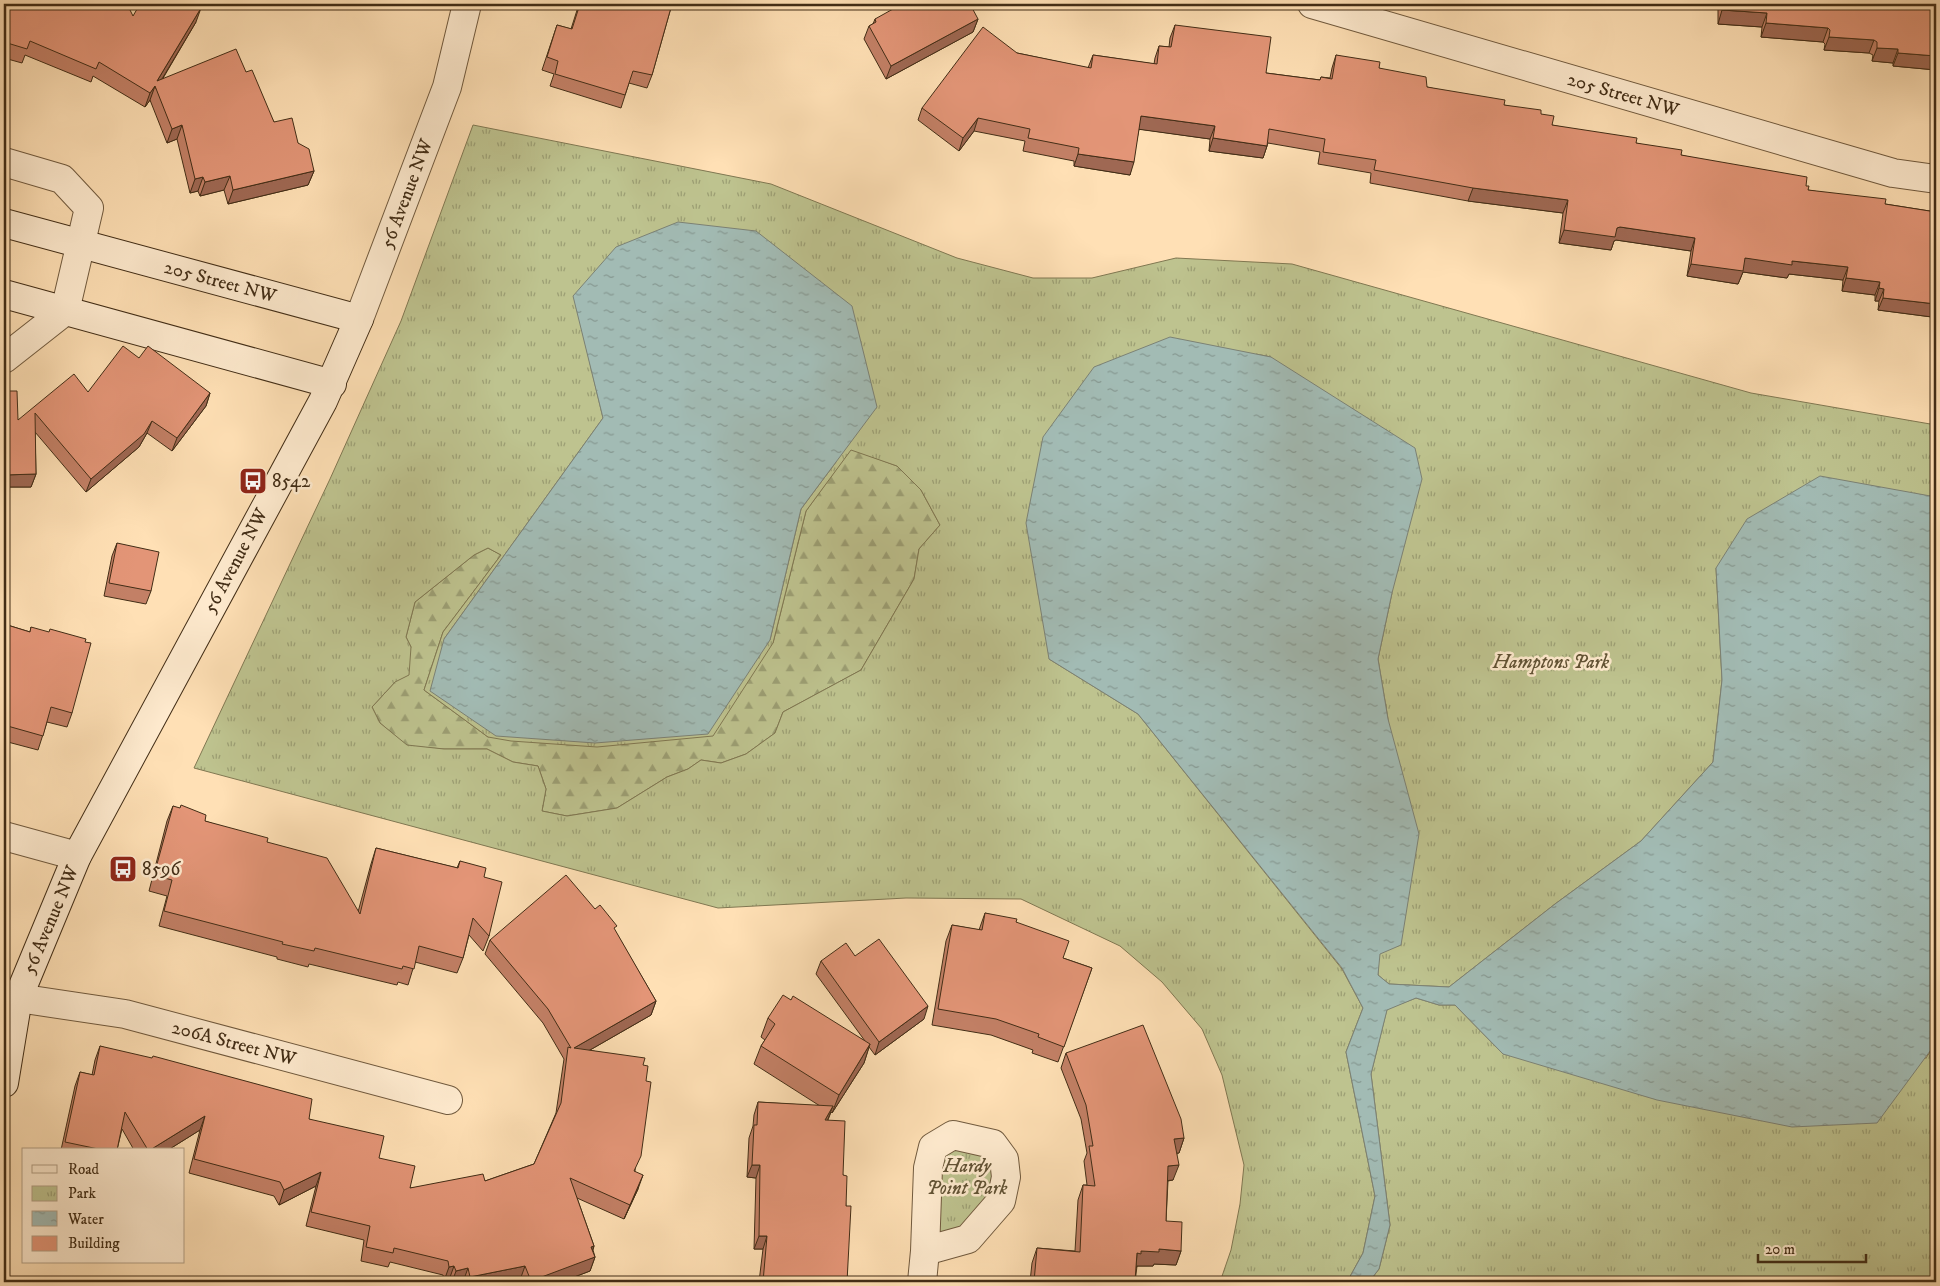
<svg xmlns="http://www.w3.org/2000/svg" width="1940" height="1286" font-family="'IM FELL DW Pica',serif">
<defs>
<pattern id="forest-firs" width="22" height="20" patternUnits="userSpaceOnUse" patternTransform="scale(1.25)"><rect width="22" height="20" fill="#bec38f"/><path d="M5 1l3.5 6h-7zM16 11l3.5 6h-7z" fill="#9c9f74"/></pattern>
<pattern id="park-tufts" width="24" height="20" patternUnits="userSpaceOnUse" patternTransform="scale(1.25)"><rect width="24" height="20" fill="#bec38f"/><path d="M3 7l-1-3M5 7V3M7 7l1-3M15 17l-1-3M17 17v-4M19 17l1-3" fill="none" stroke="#9c9f74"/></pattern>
<pattern id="water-ripples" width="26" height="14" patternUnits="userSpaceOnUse" patternTransform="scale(1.25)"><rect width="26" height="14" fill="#a2bbb4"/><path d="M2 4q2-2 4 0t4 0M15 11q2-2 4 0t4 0" fill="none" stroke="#869891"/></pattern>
</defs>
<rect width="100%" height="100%" fill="#ffe0b5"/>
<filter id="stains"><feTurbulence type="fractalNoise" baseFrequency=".004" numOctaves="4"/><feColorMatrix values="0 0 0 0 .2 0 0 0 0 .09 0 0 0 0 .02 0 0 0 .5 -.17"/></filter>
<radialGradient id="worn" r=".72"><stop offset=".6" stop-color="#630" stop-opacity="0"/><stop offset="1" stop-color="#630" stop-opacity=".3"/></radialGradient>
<path fill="url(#forest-firs)" stroke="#807852" d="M851 449 897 466 921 490 940 525 919 549 914 579 861 670 783 712 775 733 746 754 721 763 701 760 688 769 667 777 617 808 567 816 542 811 546 789 538 766 513 762 487 749H444L407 746 380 723 372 707 395 682 411 647 406 637 415 602 474 555 488 548 501 555 443 632 424 690 488 737 773 643 806 511Z"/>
<path fill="url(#park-tufts)" stroke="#807852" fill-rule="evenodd" d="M473 125 771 184 957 258 1033 278H1092L1176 258 1292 264 1751 393 1936 425V497H1931L1716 568 1722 680 1713 762 1641 841 1555 904 1449 987 1389 984 1378 975 1388 719 1378 659 1392 593 1271 357 1256 354 1049 659 1138 714 1342 969 1363 1008 1346 1052 1375 1196 1363 1253 1347 1282H1220L1231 1250 1240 1204 1244 1165 1222 1075 1202 1029 1162 982 1120 946 1021 899 906 898 718 908 194 768 330 479 401 321ZM574 296 836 462 801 509 770 640 444 639 603 418ZM851 450 897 466 921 490 940 525 919 549 914 579 861 670 783 712 775 733 746 754 721 763 701 760 688 769 667 777 617 808 567 816 542 811 546 789 538 766 513 762 487 749H444L407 745 380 723 372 707 395 682 409 675 411 647 406 637 415 602 474 555 488 548 501 555 443 632 424 690 488 737 511 741 597 747 713 736 773 643 806 511Z
M1416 998 1439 1005H1455L1503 1054 1926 1058 1936 1043V1282H1369L1379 1269 1390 1225 1371 1074 1387 1009Z
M957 1147 992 1155 996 1189 968 1239 936 1237 943 1152Z"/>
<path fill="url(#water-ripples)" stroke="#7c8275" d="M678 222 756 231 852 306 877 407 801 509 770 640 708 734 595 743 496 736 430 691 444 639 603 418 573 296 616 247Z
M1170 337 1271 357 1415 448 1422 479 1392 593 1378 659 1388 719 1419 834 1401 945 1380 954 1378 975 1389 984 1449 987 1555 904 1641 841 1713 762 1722 680 1716 568 1747 519 1820 476 1936 497V1043L1877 1123 1792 1127 1657 1100 1503 1054 1455 1005H1439L1416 998 1387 1010 1371 1074 1390 1225 1379 1269 1369 1282H1347L1363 1253 1375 1196 1346 1052 1363 1008 1342 968 1138 714 1049 659 1026 523 1043 437 1094 367Z"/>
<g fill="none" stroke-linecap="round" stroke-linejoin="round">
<defs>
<g id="street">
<path id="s1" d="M1312 4 1893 173 1936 179"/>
<path d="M4 162 62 179 89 208 65 311 4 359"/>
<path id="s2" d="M359 319 447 87 467 4"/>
<path d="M4 836 77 856"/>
<path id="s3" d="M18 998 125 1014 448 1100"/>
<path d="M922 1282 925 1251 968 1239 1001 1201 1006 1177 1004 1159 993 1144 953 1135 933 1147 928 1168 925 1251"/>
</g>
<g id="secondary">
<path id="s4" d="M4 223 359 319 323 401 77 856 18 998 4 1083"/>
<path d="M4 294 332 384"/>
</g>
</defs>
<use href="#street" stroke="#715a3e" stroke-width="30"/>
<use href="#secondary" stroke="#422d16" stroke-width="30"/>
<use href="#street" stroke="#ffebcf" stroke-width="28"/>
<use href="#secondary" stroke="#ffebcf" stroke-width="28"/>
</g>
<path fill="#c38066" stroke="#422d16" d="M4 4 196 22 162 80 246 72 274 122 298 143 314 171 308 185 228 204 224 190 200 196 198 191 190 193 177 139 167 143 150 100 145 107 93 76 91 82 25 55 22 63 4 58Z
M579 4H672L652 75 647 88 629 83 621 108 550 86 554 74 542 70 557 25 571 29Z
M1659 4H1936V70L1893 66V63L1872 61 1873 55 1869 53 1824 50 1825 44 1823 42 1761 37 1762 27 1718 24V9Z
M875 19H978L973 32 886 79 864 39 869 26 873 24Z
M1175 25 1266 73 1320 80 1321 77 1330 78 1332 68 1336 55 1379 68 1427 87 1504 105 1541 114 1552 125 1636 143 1681 155 1806 186 1808 190 1885 204 1936 212V321L1931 320 1932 317 1878 310 1879 301H1875V295L1842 291 1843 280 1789 274 1787 278 1743 272 1738 284 1687 276 1691 251 1616 240 1614 241 1611 250 1559 243 1563 213 1468 201 1370 183 1371 173 1318 164 1320 152 1268 143 1263 158 1209 151 1210 139 1139 129 1130 175 1074 166V161L1023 151 1025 141 974 131 959 151 918 120 922 108 1017 53 1088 68 1093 55 1154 64 1155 58 1159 46 1169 47 1170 38Z
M139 358 210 393 206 406 172 451 147 433 139 447 86 492 35 432 36 474 31 487H4V391L18 420 88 392Z
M117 543 151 591 146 604 104 596 112 556Z
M4 624 30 632 31 627 72 713 67 727 47 722 38 750 4 741Z
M173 806 205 821 267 842 358 912 371 864 376 848 457 868 460 861 484 877 489 936 483 951 469 935 463 958 457 973 415 962 408 985 398 982 397 985 309 964 308 967 277 959V957L159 926 167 896 149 891 167 821Z
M595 909 615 931 656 1001 651 1015 590 1050 643 1065 635 1171 638 1189 624 1219 577 1198 594 1246 593 1250 595 1257 590 1271 561 1282H521L520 1280 511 1282H450L449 1280 444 1281 443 1275 390 1262 388 1267 361 1261 364 1240 306 1226 316 1186 279 1205 274 1196 189 1173 200 1130 168 1150H134L122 1129 117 1150H61L75 1086 80 1072 92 1075 95 1060 100 1046 309 1119 379 1158 410 1188 485 1181 534 1164 556 1113 564 1059 543 1023 485 954 490 940Z
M985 913 1016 922 1063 958 1092 968 1058 1062 1032 1053 1033 1050 991 1035 932 1025 946 941 952 925 979 930Z
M855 956 924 1019 875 1055 869 1047 864 1063 832 1113 831 1112 828 1120 843 1175 846 1206 847 1282H759L763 1249H754L756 1178 747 1177 749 1138 753 1126 754 1115 758 1102 820 1106 754 1064 761 1046 765 1040 761 1037 768 1018 791 1000 865 1041 816 974 821 961Z
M1066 1053 1184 1138 1179 1153H1177L1173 1180 1168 1181 1166 1221 1181 1251 1176 1265 1154 1264 1153 1266H1137L1135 1282H1030L1032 1263 1037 1248 1075 1251 1078 1200 1083 1185H1087L1084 1161 1087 1153 1081 1119 1061 1068Z"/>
<path fill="#9f6853" stroke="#422d16" d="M1659 4H1720L1718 9Z
M201 8 196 22 156 89 157 81Z
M1722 10 1767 13 1762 27 1718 24Z
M978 19 973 32 886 79 891 66Z
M1766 23 1828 28 1823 42 1761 37Z
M1829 37 1874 40 1869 53 1824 50Z
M1877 48 1898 49 1893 63 1872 61Z
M1898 53 1936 56V70L1893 66Z
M155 86 150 100 145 107 150 93Z
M1141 116 1215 126 1210 139 1137 129Z
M978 118 974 131 959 151 963 138Z
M182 125 177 139 167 143 172 129Z
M1213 138 1267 146 1263 158 1209 151Z
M1078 154 1134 162 1130 175 1074 166Z
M314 171 308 185 228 204 233 190Z
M230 176 224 190 200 196 205 182Z
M203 177 198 191 190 193 195 179Z
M1473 188 1568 200 1563 213 1468 201Z
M1620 227 1695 238 1691 251 1616 240 1614 241 1611 250 1559 243 1564 230 1617 228Z
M1745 258 1792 261 1848 267 1843 280 1789 274 1787 278 1743 272 1738 284 1687 276 1691 264Z
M1846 278 1880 282 1875 295 1842 291Z
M1879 288 1884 289 1879 301H1875Z
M1883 298 1936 304 1932 317 1878 310Z
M210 393 206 406 172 451 177 438Z
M152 421 147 433 139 447 86 492 91 479Z
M36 474 31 487H4V475Z
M656 1001 651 1015 569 1062 574 1048Z
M928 1006 924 1019 875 1055 879 1042Z
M870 1044 864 1063 832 1113 839 1095Z
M833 1106 828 1119 820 1132 825 1120Z
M205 1116 200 1130 168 1150H150Z
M1184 1138 1179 1153 1169 1154 1174 1139Z
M752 1165H760L756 1178 747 1177Z
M1179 1165 1173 1180 1163 1181 1168 1166Z
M321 1172 316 1186 279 1205 284 1190Z
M643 1175 638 1189 624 1219 630 1205Z
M759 1236H767L763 1249H754Z
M594 1246 589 1259 595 1257 590 1271 561 1282H530L531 1281Z
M1159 1249 1181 1251 1176 1265 1154 1264 1153 1266H1137L1136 1268 1137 1253 1141 1251Z
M454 1266 449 1280 444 1281 449 1267Z
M525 1266 520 1280 511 1282H468L470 1277Z
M468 1268 463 1282H452L456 1271Z
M1119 1280 1135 1281V1282H1118Z"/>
<path fill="#e39577" stroke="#422d16" d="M4 4H127L133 16 140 4H195L201 8 157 81 236 49 246 72 252 70 274 122 292 118 298 143 309 149 314 171 233 190 230 176 205 182 203 177 195 179 182 125 172 129 155 86 150 93 99 62 96 69 30 41 27 49 4 42Z
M580 4H672L652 75 633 71 625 95 555 74 558 61 547 57 557 25 572 29Z
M902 4H970L978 19 891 66 869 26 876 22 875 19Z
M1723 4H1936V56L1898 53V49L1877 48V42L1874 40 1829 37 1830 30 1828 28 1766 23 1767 13 1722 10Z
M1175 25 1271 37 1266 73 1320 80 1321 77 1332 79 1336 55 1380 62 1379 68 1426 77 1427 87 1505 100 1504 105 1541 110V114L1554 116 1552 125 1637 138 1636 143 1682 150 1681 155 1807 177 1806 186H1809L1808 190 1886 199 1885 204 1936 212V304L1883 298 1884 289 1879 288 1880 282 1846 278 1848 267 1792 261V265L1745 258 1743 271 1691 264 1695 238 1620 227 1617 228 1615 237 1564 230 1568 200 1473 188 1374 170 1376 160 1323 152 1325 139 1269 129 1267 146 1213 138 1215 126 1141 116 1134 162 1078 154 1079 148 1028 138 1030 129 978 118 963 138 922 108 983 27 1017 53 1091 68 1093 55 1157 64 1159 46 1171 47Z
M123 346 139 358 148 346 210 393 177 438 152 421 144 434 91 479 35 413 36 474 4 475V391H17L18 420 74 374 88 392Z
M117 543 159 552 151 591 109 583Z
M4 624 30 632 31 627 49 632 50 629 86 639 85 642 91 643 72 713 51 707 43 736 4 725Z
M181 805 206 815 205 821 268 838 267 842 327 858 360 914 376 848 458 868 460 861 486 868 484 877 502 882 489 936 473 918 463 958 419 946 414 969 403 966 402 969 315 948 314 951 282 944 283 942 164 911 172 880 154 875 173 806 180 808Z
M566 875 595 909 600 905 617 926 614 928 656 1001 574 1048 645 1058 643 1065 648 1066 646 1081 651 1082 641 1156 634 1171 643 1175 630 1205 570 1178 594 1246 591 1247 595 1257 531 1281 525 1266 470 1277 468 1268 456 1271 454 1266 449 1267 448 1261 394 1248 393 1253 366 1247 370 1226 311 1212 321 1172 284 1190 280 1182 194 1159 205 1116 150 1150H148L125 1112 117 1150H103L65 1142 80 1072 94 1075 100 1046 152 1058 153 1056 312 1099 309 1119 384 1136 379 1158 415 1166 410 1188 483 1174 485 1181 534 1164 561 1103 568 1047 571 1048 548 1009 490 940Z
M985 913 1017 919 1016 922 1069 941 1063 958 1092 968 1064 1047 1038 1037 1039 1034 996 1019 938 1009 952 925 982 930Z
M879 939 928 1006 879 1042 821 961 846 943 855 956Z
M783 995 791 1000 793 996 870 1044 839 1095 761 1046 775 1024 768 1018Z
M1143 1025 1181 1119 1184 1138 1174 1139 1179 1165 1168 1166 1166 1221 1182 1222 1181 1251 1159 1249V1252L1141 1251V1254L1137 1253 1135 1281 1119 1280V1282H1034L1037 1248 1080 1252 1083 1185 1095 1186 1089 1146H1093L1086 1105 1066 1053Z
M758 1102 833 1106 825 1120 845 1121 843 1175 847 1176 846 1206H851L847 1282H763L767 1236H759L760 1165H752L754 1125H757Z
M73 1277 92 1282H72Z"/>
<defs>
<symbol id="bus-square" viewBox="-11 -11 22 22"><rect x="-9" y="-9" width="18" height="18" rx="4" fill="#8f2418" stroke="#ffebcf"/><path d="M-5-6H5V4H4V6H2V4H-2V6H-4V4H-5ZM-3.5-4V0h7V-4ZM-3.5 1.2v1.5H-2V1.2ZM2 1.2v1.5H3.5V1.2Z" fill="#fff"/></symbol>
</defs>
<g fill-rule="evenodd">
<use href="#bus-square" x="237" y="465" width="32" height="32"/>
<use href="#bus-square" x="107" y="853" width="32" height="32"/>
</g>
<g text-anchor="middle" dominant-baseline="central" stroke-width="5" stroke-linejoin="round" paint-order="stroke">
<g font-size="19" fill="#422d16" stroke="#ffebcf">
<text stroke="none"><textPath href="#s1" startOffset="324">205 Street NW</textPath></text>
<text stroke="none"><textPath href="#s2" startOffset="134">56 Avenue NW</textPath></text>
<text stroke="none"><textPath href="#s4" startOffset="224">205 Street NW</textPath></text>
<text transform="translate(236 561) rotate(-62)">56 Avenue NW</text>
<text transform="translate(51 920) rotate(-67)">56 Avenue NW</text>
<text stroke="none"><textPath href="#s3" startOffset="221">206A Street NW</textPath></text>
</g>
<g font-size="19" fill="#422d16" stroke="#ffebcf" text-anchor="start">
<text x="272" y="481">8542</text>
<text x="142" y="869">8596</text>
</g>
<g font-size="19" font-style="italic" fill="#615234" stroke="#ffebcf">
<text x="1551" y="662">Hamptons Park</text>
<text x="967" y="1166">Hardy<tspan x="967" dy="22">Point Park</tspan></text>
</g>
</g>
<rect width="1940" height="1286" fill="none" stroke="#ffe0b5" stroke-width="20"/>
<rect x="5" y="5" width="1930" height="1276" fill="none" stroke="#422d16" stroke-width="2.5"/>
<rect x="10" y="10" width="1920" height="1266" fill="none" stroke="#422d16"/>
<rect x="22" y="1148" width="162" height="115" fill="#ffebcf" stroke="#b39f85"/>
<rect x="32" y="1165" width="25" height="8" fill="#ffebcf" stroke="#b39f85"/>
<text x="68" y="1174" font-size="15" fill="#422d16">Road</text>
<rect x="32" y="1186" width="25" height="15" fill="url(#park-tufts)" stroke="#b39f85"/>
<text x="68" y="1198" font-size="15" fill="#422d16">Park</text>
<rect x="32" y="1211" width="25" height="15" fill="url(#water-ripples)" stroke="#b39f85"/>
<text x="68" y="1224" font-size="15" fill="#422d16">Water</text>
<rect x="32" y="1236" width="25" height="15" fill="#e39577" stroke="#b39f85"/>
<text x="68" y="1248" font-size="15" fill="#422d16">Building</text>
<path d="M1758 1254v8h108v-8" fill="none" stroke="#422d16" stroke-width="2.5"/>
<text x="1765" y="1254" font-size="15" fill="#422d16" stroke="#ffebcf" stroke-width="4" paint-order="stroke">20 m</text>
<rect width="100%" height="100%" filter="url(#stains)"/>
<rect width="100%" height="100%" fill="url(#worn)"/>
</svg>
